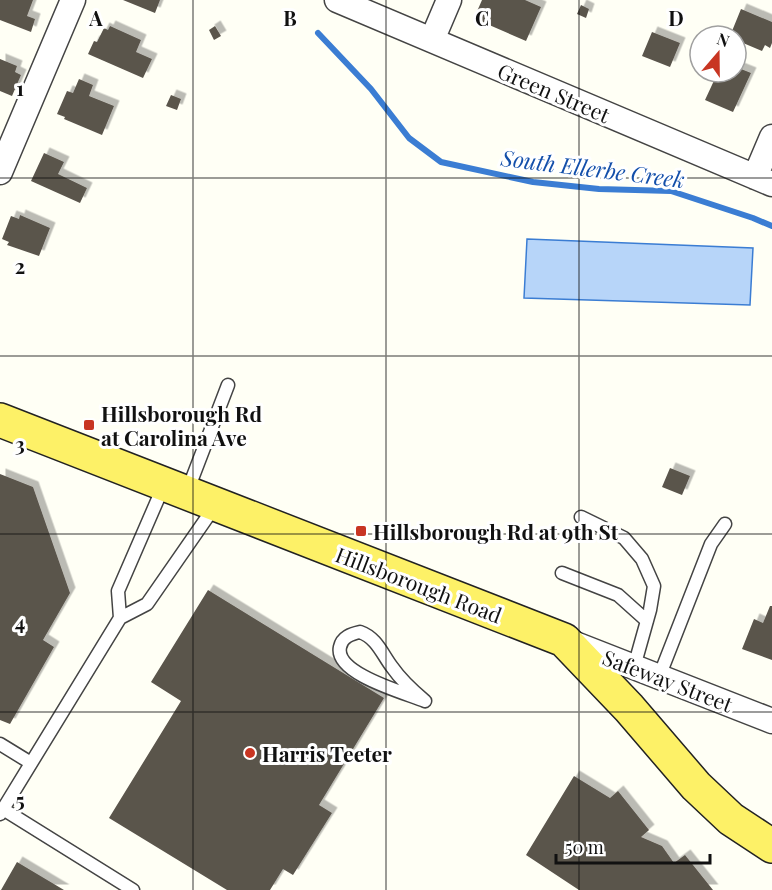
<svg xmlns="http://www.w3.org/2000/svg" width="772" height="890" font-family="'Playfair Display',serif">
<defs>
<filter id="shadow"><feDropShadow dx="5.5" dy="-5.5" stdDeviation="0" flood-color="#0004"/></filter>
</defs>
<rect width="100%" height="100%" fill="#fffff5"/>
<path fill="#b7d5f9" stroke="#3b7dd3" stroke-width="1.5" d="M527 239 753 248 750 305 524 298Z"/>
<g fill="none" stroke-linecap="round" stroke-linejoin="round">
<path stroke="#3b7dd3" stroke-width="6" d="M318 33 371 89 409 138 441 162 533 182 599 189 671 191 753 218 772 226"/>
</g>
<path fill="#5a544c" filter="url(#shadow)" d="M0 0H33L27 16 35 19 31 32 0 20Z
M123 0H160L155 13Z
M482 0H525L541 7 526 41 480 21 481 19 475 16Z
M581 5 589 9 586 18 577 14Z
M741 9 772 22V43L770 48 765 45 762 51 736 40V36H730Z
M110 26 141 40 136 52 152 59 143 78 88 54 94 41 97 42 104 28 108 30Z
M215 26 221 36 214 40 209 30Z
M652 32 680 43 670 67 642 56Z
M0 59 17 66 15 72 21 75 12 96 0 91Z
M736 67 751 73 733 112 705 100 718 72H736Z
M79 79 93 85 89 96 114 106 102 135 64 119 65 117 57 114 67 91 73 93Z
M171 95 181 99 177 110 166 106Z
M44 153 64 162 58 174 87 188 80 203 31 181Z
M20 215 50 228 39 256 7 245 9 242 2 239 11 216 19 219Z
M670 468 690 476 682 495 662 487Z
M0 474 33 487 70 593 43 640 54 647 10 724 0 720Z
M208 590 384 698 319 805 332 813 293 875 283 869 270 890H227L109 818 181 701 151 682Z
M770 606H772V660L742 649 754 619 763 623Z
M574 776 610 798 618 791 649 830 641 837 662 846 674 863 685 855 713 890H579L526 855Z
M17 862 64 890H1Z"/>
<g fill="none" stroke-linecap="round" stroke-linejoin="round">
<defs>
<path id="service" d="M187 492 228 385
M581 517 624 538 642 559 654 586 650 610 634 667
M562 573 618 595 647 621
M120 618 118 591 164 485
M360 632C377 638 382 654 392 667 401 680 413 691 425 701 406 693 334 674 340 647 342 637 351 634 360 632Z
M659 677 711 544 725 524
M0 744 31 763
M3 809 133 890
M0 814 120 618 147 604 215 506"/>
<path id="minor" d="M337 0 772 184
M432 40 449 0
M0 172 73 0
M755 177 772 137
M570 642 772 721"/>
<path id="primary" d="M0 420 564 640 629 708 696 786 731 819 772 846"/>
</defs>
<use href="#service" stroke="#444" stroke-width="15"/>
<use href="#minor" stroke="#444" stroke-width="27"/>
<use href="#primary" stroke="#222" stroke-width="36"/>
<use href="#service" stroke="#fff" stroke-width="12"/>
<use href="#minor" stroke="#fff" stroke-width="24"/>
<use href="#primary" stroke="#fdf167" stroke-width="33"/>
</g>
<path fill="none" stroke="#111" stroke-width="1.5" stroke-opacity="0.55" d="M193 0V890M386 0V890M579 0V890M0 178H772M0 356H772M0 534H772M0 712H772"/>
<g fill="#c83522" stroke="#fff" stroke-width="2">
<rect x="83" y="419" width="12" height="12" rx="3"/>
<rect x="355" y="525" width="12" height="12" rx="3"/>
<circle cx="250" cy="753" r="6"/>
</g>
<g text-anchor="middle" dominant-baseline="central" stroke-width="6" stroke-linejoin="round" paint-order="stroke">
<g font-size="21" fill="#111" stroke="#fff">
<text transform="translate(554 92) rotate(23)">Green Street</text>
<text transform="translate(419 584) rotate(21)">Hillsborough Road</text>
<text transform="translate(668 680) rotate(21)">Safeway Street</text>
</g>
<g font-size="21" font-weight="bold" fill="#111" stroke="#fff" text-anchor="start">
<text x="101" y="413">Hillsborough Rd<tspan x="101" dy="24">at Carolina Ave</tspan></text>
<text x="373" y="531">Hillsborough Rd at 9th St</text>
<text x="262" y="753">Harris Teeter</text>
</g>
<g font-size="22" font-style="italic" fill="#134faa" stroke="#fff">
<text transform="translate(593 168) rotate(7)">South Ellerbe Creek</text>
</g>
</g>
<g font-size="20" text-anchor="middle" font-weight="bold" fill="#111" stroke="#fff" stroke-width="6" stroke-linejoin="round" paint-order="stroke">
<text x="96" y="26">A</text>
<text x="290" y="26">B</text>
<text x="482" y="26">C</text>
<text x="676" y="26">D</text>
<text x="20" y="96">1</text>
<text x="20" y="274">2</text>
<text x="20" y="452">3</text>
<text x="20" y="630">4</text>
<text x="20" y="808">5</text>
</g>
<g transform="translate(718 54) rotate(20)"><circle r="28" fill="#ffffff" stroke="#a0a0a0" stroke-width="1.5"/>
<path d="M0-4.5L10 22L0 15L-10 22Z" fill="#c83522"/>
<text y="-9" font-size="16" font-weight="bold" text-anchor="middle" fill="#111111">N</text>
</g>
<path d="M556 854v9h154v-9" fill="none" stroke="#111111" stroke-width="3"/>
<text x="565" y="854" font-size="18" fill="#111111" stroke="#ffffff" stroke-width="4.5" paint-order="stroke">50 m</text>
</svg>
